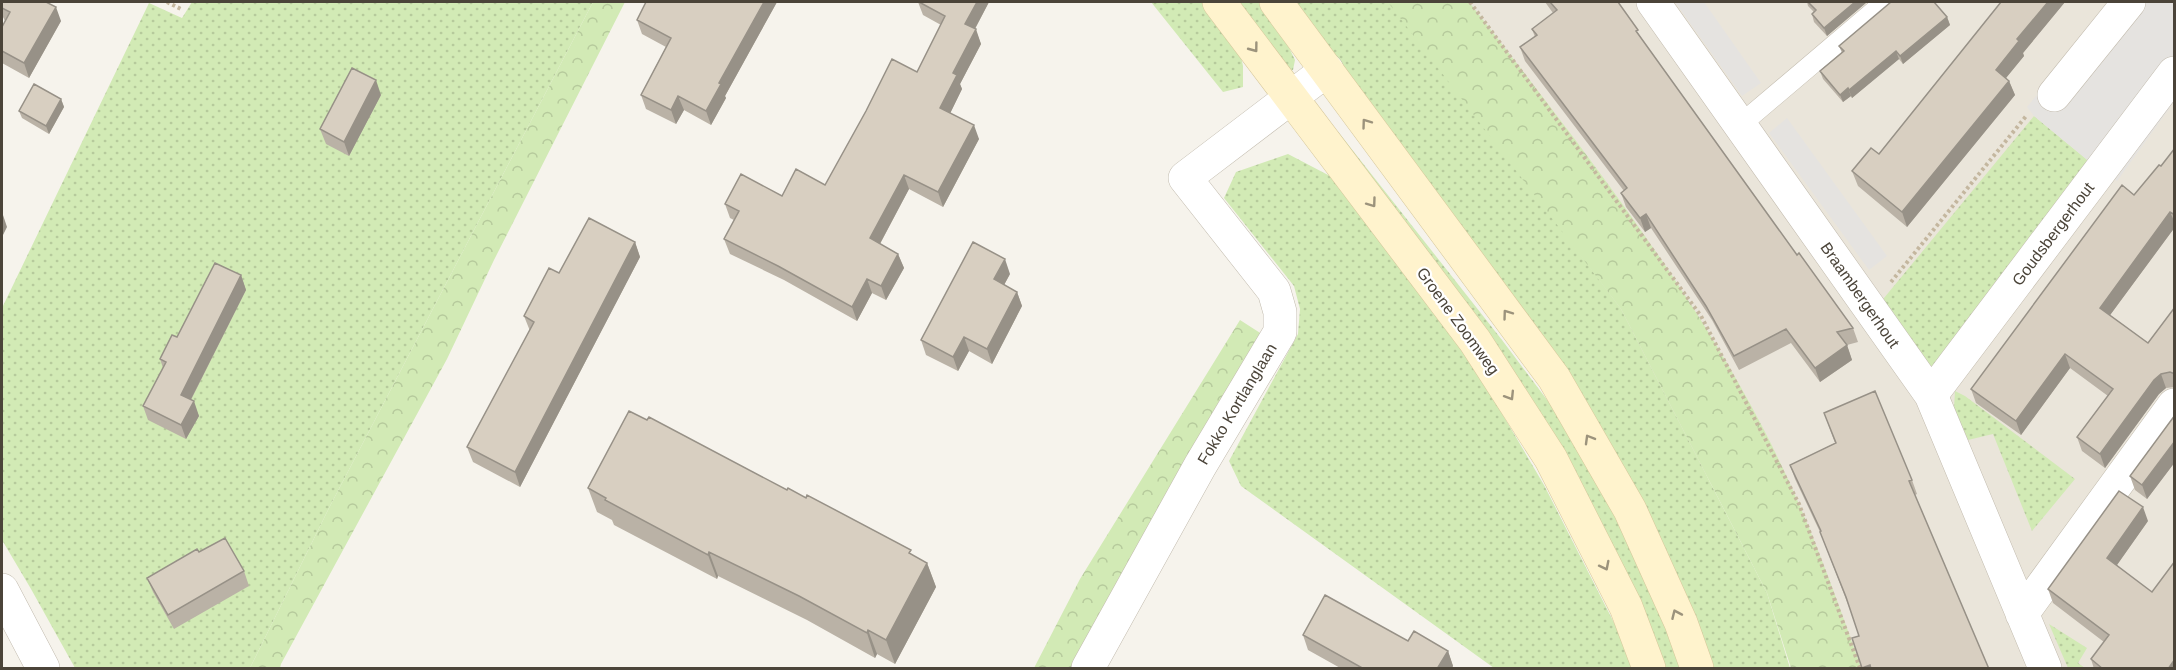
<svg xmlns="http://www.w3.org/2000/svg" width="2176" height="670" font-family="Arial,sans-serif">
<defs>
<pattern id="grass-dots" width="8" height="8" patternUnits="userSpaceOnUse" patternTransform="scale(1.5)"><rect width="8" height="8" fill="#d2eab5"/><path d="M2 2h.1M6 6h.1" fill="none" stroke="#b6ca9c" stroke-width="1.8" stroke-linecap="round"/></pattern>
<pattern id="forest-crowns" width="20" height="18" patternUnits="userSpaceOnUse" patternTransform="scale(1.5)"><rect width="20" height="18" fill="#d2eab5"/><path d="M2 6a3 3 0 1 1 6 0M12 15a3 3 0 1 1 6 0" fill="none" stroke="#b6ca9c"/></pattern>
</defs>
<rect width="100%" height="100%" fill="#f6f3ec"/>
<path fill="#eae5da" d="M1373 2H2174V668H1818L1797 604Z"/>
<path fill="url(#grass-dots)" d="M192 2H593L329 508 250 668H75L31 589 2 540V308L149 3 182 18Z
M1151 2H1205L1239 47 1243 66V87L1223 92Z
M1235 2H1261L1278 25 1295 60 1293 70 1288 71Z
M1289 2H1392L1621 309 1767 593 1790 668H1711L1649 523Z
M2034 116 2091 163 1934 370 1923 366 1880 305 1884 298Z
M1329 124 1339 133 1502 340 1587 453 1685 668H1662Z
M1288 154 1330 176 1460 342 1544 485 1637 668H1494L1241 486 1229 461 1298 334 1300 309 1294 286 1224 198 1236 172Z
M1955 391 1965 396 2075 479 2032 531 1993 434 1968 440 1954 408Z
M2049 624 2087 648 2078 663 2085 668H2068Z"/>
<path fill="url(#forest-crowns)" d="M593 2H625L494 260 447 359 281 664 280 668H250L329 508Z
M1388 2H1469C1575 138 1683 275 1763 428 1803 505 1833 587 1861 668H1791L1767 593 1621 309Z
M1240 320 1268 338 1083 668H1034L1080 579Z"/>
<path fill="#e5e3e0" d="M1675 2H1704L1761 83 1742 96Z
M2113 2H2174V102L2117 181 2091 163 2034 116 2027 107Z
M1787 118 1887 256 1869 270 1769 133Z"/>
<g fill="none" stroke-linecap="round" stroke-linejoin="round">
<defs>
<path id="service" d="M1740 125 1885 2"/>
<path id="minor" d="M1653 2 1931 395 2045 668
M2054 95 2129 2
M1931 395 2174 73
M2 590 43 668
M2022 614 2174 405
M1088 668 1200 466 1280 332V312L1274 291 1185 178 1327 70"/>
<path id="secondary" d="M1219 2 1475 341 1551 459 1626 607 1649 668
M1276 2 1554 378 1630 510 1681 623 1697 668"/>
</defs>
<use href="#service" stroke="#c2bbae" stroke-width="21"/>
<use href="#minor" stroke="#c2bbae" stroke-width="34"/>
<use href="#secondary" stroke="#d6c79b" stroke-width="34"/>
<path stroke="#c4b79f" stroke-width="4" stroke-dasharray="3 3" stroke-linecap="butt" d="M167 2 183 10
M1470 2 1701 316 1799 504 1860 668
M1891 282 2027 115"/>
<use href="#service" stroke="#fff" stroke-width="20"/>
<use href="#minor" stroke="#fff" stroke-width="33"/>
<use href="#secondary" stroke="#fff3cd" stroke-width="33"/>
</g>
<path fill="#bab2a6" d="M2 2 61 21 29 78 2 63V27L5 21 2 15Z
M646 2H777L725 96 726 98 711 125 684 110 676 124 646 109 641 95 666 47 642 34 637 20Z
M918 2H989L975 29 981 44 960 84 962 89 950 113 979 139 943 207 909 189 880 244 898 254 904 268 886 300 872 293 857 321 784 280 730 254 724 239 734 220 730 218 725 204 782 196 825 185 917 72 941 25 923 15Z
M1545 2H1618L1642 39 1797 255 1853 328 1858 342 1847 345 1852 360 1820 382 1791 343 1739 370 1712 320 1651 228 1645 232 1626 207 1621 193 1624 191 1525 61 1520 47 1535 37 1532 29 1553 13Z
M1807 2H1867L1827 36 1814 22 1812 14 1814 12 1808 6Z
M2001 2H2065L2023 53 2024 56 2006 78 2009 81 2015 95 1907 227 1858 186 1852 171 1879 154Z
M1890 3 1947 17 1950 25 1903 64 1899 59 1852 98 1851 96 1843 102 1823 79 1820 71 1842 53 1839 46Z
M381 95 349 156 326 144 320 129Z
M61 99 64 107 49 134 22 118 19 111Z
M2175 148V227L2110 315 2148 343 2175 307V387L2166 388 2159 394 2105 468 2082 451 2077 437 2108 396 2070 368 2021 435 1976 403 1971 389 2134 195 2161 166Z
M635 242 640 257 520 487 473 462 467 447 530 331 524 316 559 273Z
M1010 274 1004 285 1017 292 1022 306 992 364 969 351 958 371 926 355 921 340Z
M241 275 246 290 191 400 199 416 186 439 148 420 143 406 163 368 160 359 177 337Z
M1824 413 1912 480 1917 494 1915 495 1989 669H1862L1852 638 1859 636 1849 607 1820 532 1795 479 1790 465 1835 443Z
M2175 415V462L2147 499 2135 490 2130 476Z
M588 488 787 490 927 563 936 587 895 664 877 654 875 658 807 620 718 576 717 579 614 525 612 520 597 512Z
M2148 521 2117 565 2175 669H2094L2091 659 2104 642 2053 603 2048 589Z
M244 571 249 586 174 629 153 592 147 578Z
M1303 635 1408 641 1448 651 1453 666 1451 669H1342L1308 650Z"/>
<path fill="#979187" d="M764 2H777L725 96 726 98 711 125 706 111 719 83Z
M977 2H989L970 38 965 24Z
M1855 2H1867L1827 36 1824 28Z
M2048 2H2065L2023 53 2024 56 2001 84 1996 70 2017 39Z
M56 7 61 21 29 78 24 63Z
M1947 17 1950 25 1903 64 1900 56Z
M976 29 981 44 960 84 962 89 946 122 940 108 953 73Z
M1896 51 1899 59 1852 98 1849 90Z
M376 80 381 95 349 156 344 142Z
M2009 81 2015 95 1907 227 1902 212Z
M1848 88 1851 96 1843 102 1840 95Z
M678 96 684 110 676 124 671 110Z
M61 99 64 107 49 134 46 126Z
M974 125 979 139 943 207 938 192Z
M904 175 909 189 875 253 870 238Z
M2 212 7 227 2 237Z
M2170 212 2175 223V227L2105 322 2100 308Z
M1646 214 1651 228 1645 232 1640 218Z
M635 242 640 257 520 487 515 472Z
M898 254 904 268 886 300 881 286Z
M1005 259 1010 274 999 294 994 279Z
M241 275 246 290 186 409 181 395Z
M867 279 872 293 857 321 852 307Z
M1017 292 1022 306 992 364 987 349Z
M964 337 969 351 958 371 953 357Z
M1847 345 1852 360 1820 382 1815 368Z
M2065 354 2070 368 2021 435 2016 421Z
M2161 374 2166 388 2159 394 2105 468 2100 454 2154 380Z
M194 401 199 416 186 439 181 425Z
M2175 441V462L2147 499 2142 485Z
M2143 507 2148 521 2112 572 2107 558Z
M709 552 718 576 717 579 708 555Z
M927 563 936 587 895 664 886 640Z
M868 630 877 654 875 658 867 633Z
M1448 651 1453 666 1451 669H1437Z
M2175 659V669H2168Z"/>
<path fill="#d8cfc1" stroke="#979187" stroke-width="1.5" d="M2 2H46L56 7 24 63 2 51V27L10 12 2 8Z
M646 2H764L719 83 721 84 706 111 678 96 671 110 641 95 671 38 637 20Z
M919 2H977L965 24 976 29 953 73 957 75 940 108 974 125 938 192 904 175 870 238 898 254 881 286 867 279 852 307 778 266 724 239 739 211 725 204 741 174 782 196 796 169 825 185 866 111 892 59 917 72 945 16Z
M1550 2H1618L1638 30 1636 31 1797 255 1799 253 1853 328 1837 332 1847 345 1815 368 1786 329 1734 356 1706 306 1646 214 1640 218 1621 193 1627 188 1520 47 1537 35 1532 29 1557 10Z
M1808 2H1855L1824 28 1812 14 1816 10Z
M1891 2H1934L1947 17 1900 56 1896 51 1849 90 1848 88 1840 95 1820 71 1844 51 1839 46Z
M2001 2H2048L2017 39 2019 41 1996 70 2009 81 1902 212 1852 171 1871 148 1879 154Z
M352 68 376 80 344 142 320 129Z
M34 84 61 99 46 126 19 111Z
M2175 148V215L2170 212 2100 308 2148 343 2175 307V374L2170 372 2161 374 2154 380 2100 454 2077 437 2113 389 2065 354 2016 421 1971 389 2122 185 2134 195 2159 165 2161 166Z
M589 218 635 242 515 472 467 447 534 322 524 316 549 268 559 273Z
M973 242 1005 259 994 279 1017 292 987 349 964 337 953 357 921 340Z
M215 263 241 275 181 395 194 401 181 425 143 406 166 362 160 359 172 335 177 337Z
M1875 391 1912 480 1909 481 1989 669H1871L1870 665 1862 668 1852 638 1859 636 1846 597 1820 532 1821 531 1790 465 1836 443 1824 413Z
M629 411 647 420 649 417 787 490 788 488 806 498 807 495 911 550 909 553 927 563 886 640 868 630 867 633 799 596 709 552 708 555 605 500 606 498 588 488Z
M2175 415V441L2142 485 2130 476Z
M2119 491 2143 507 2107 558 2152 592 2175 561V659L2168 669H2103L2091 659 2109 635 2048 589Z
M225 538 244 571 168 615 147 578 197 549 199 552Z
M1325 595 1408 641 1414 631 1448 651 1437 669H1364L1303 635Z"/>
<defs><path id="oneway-chevron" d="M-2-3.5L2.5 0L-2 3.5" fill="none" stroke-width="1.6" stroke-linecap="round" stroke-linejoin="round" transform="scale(1.5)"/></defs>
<g stroke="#9c937c">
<use href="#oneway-chevron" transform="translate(1254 48) rotate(53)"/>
<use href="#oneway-chevron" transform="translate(1366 123) rotate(-126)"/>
<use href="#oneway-chevron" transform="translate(1372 203) rotate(54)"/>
<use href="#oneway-chevron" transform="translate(1507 314) rotate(-126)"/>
<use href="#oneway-chevron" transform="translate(1510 396) rotate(58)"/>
<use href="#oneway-chevron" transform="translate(1589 439) rotate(-120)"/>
<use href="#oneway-chevron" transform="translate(1605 566) rotate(63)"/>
<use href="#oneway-chevron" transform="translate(1676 614) rotate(-114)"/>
</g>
<g text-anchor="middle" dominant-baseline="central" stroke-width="4.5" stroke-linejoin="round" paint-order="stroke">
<g font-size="16" fill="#4b4439" stroke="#fff">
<text transform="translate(2053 234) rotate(-53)">Goudsbergerhout</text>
<text transform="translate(1860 295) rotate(55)">Braambergerhout</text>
<text transform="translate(1458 321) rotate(54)">Groene Zoomweg</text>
<text transform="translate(1237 404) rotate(-59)">Fokko Kortlanglaan</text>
</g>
</g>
<rect width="2176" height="670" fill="none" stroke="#4b4439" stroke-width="6"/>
</svg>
